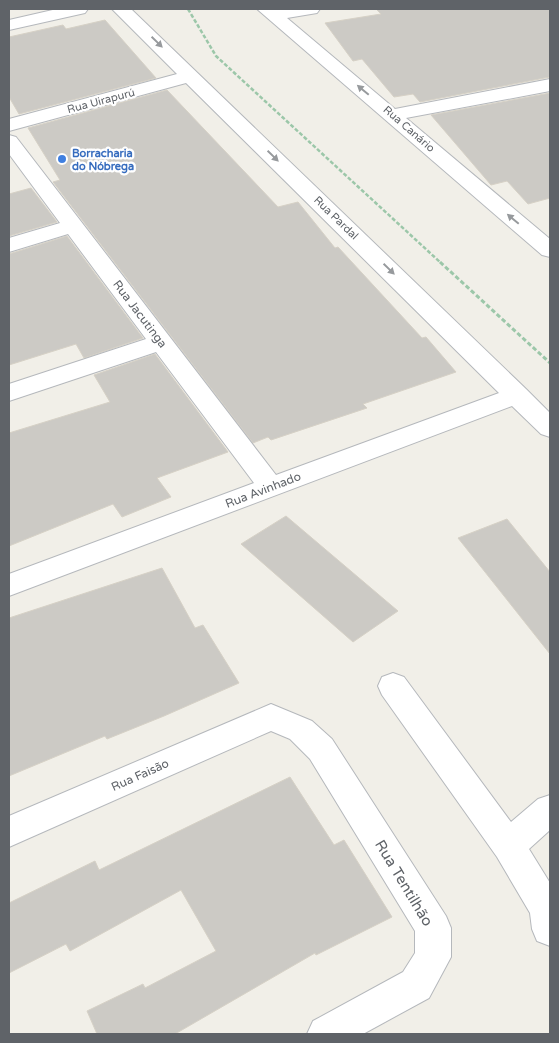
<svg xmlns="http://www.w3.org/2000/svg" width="559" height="1043" font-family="'Varela Round',sans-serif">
<rect width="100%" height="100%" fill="#f1efe8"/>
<path fill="#cccac5" stroke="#d6d1c6" d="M376 9H550V77L420 102 413 94 394 97 362 59 353 61 325 23 381 14Z
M105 20 156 78 19 114 9 97V37L63 25 66 29Z
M167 90 278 207 298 202 335 248 338 247 422 338 426 337 456 372 363 404 367 408 271 440 268 437 253 443 53 182 60 180 28 128Z
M550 93V198L528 204 507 181 491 185 431 115Z
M31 188 57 222 9 236V194Z
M67 236 143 338 84 358 76 344 9 365V254Z
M155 354 228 452 157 478 171 497 122 517 113 504 9 546V433L110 402 94 375Z
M286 516 398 611 353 642 241 544Z
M507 519 550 572V654L458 538Z
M162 568 195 628 203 625 239 683 164 716 107 739 105 736 9 776V618Z
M290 777 334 845 344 840 392 917 316 955 315 953 175 1034H97L87 1011 143 984 145 988 216 951 181 890 70 951 66 944 9 973V903L95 861 99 870Z"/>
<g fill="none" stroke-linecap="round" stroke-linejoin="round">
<defs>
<path id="minor" d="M57 9H88L85 13 9 30V20Z
M112 9H131L526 389 550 413V437L541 434 512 406 9 596V574L254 483 156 352 9 401V384L146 339 68 234 9 252V238L60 223 9 154V135L16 137 276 475 499 393 186 83 9 131V119L177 74Z
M257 9H320L317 13 287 18 395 109 550 79V91L406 118 550 239V257L542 255Z
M393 673 404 677 511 822 538 799 550 795V830L529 849 550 883V946L537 941 532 929 530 913 497 857 382 695 378 686 382 677Z
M271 704 312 721 332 739 446 916 451 928V957L429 998 363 1034H307L313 1021 403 972 415 953V931L310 759 290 739 271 731 9 847V816Z"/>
</defs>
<use href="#minor" stroke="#b5b8bc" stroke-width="2"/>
<path stroke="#9cc7a9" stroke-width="2.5" stroke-dasharray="4 2" stroke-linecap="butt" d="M188 9 216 56 441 263"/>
<path stroke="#9cc7a9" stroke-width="3" stroke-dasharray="4.5 2.5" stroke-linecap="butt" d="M440 262 550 363"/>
<use href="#minor" fill="#fff" fill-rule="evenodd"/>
</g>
<defs><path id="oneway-solid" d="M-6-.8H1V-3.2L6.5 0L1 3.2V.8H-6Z" transform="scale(1.25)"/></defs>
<g fill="#979a9d">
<use href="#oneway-solid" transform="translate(157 42) rotate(44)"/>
<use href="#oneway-solid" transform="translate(363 90) rotate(-140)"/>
<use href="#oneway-solid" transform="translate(273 156) rotate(44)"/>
<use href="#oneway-solid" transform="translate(513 219) rotate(-140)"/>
<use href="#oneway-solid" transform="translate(389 269) rotate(44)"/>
</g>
<circle fill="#3f7fe0" stroke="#fff" stroke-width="2" cx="62" cy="159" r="5"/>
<g text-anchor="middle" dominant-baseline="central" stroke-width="4.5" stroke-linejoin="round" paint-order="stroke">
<g font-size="11" fill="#5f6368" stroke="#fff">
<text transform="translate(101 101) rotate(-15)">Rua Uirapurú</text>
<text transform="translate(409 129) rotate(41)">Rua Canário</text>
<text transform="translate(336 218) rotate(44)">Rua Pardal</text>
</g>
<g font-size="11" font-weight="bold" fill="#366cbe" stroke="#fff" text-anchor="start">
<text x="72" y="153">Borracharia<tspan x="72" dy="13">do Nóbrega</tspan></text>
</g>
<g font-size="12" fill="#5f6368" stroke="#fff">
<text transform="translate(140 314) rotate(53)">Rua Jacutinga</text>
<text transform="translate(263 490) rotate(-21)">Rua Avinhado</text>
<text transform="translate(140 775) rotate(-24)">Rua Faisão</text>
</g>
<g font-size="15" fill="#5f6368" stroke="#fff">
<text transform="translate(404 883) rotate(59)">Rua Tentilhão</text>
</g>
</g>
<rect width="559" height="1043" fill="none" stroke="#5f6368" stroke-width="20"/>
</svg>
